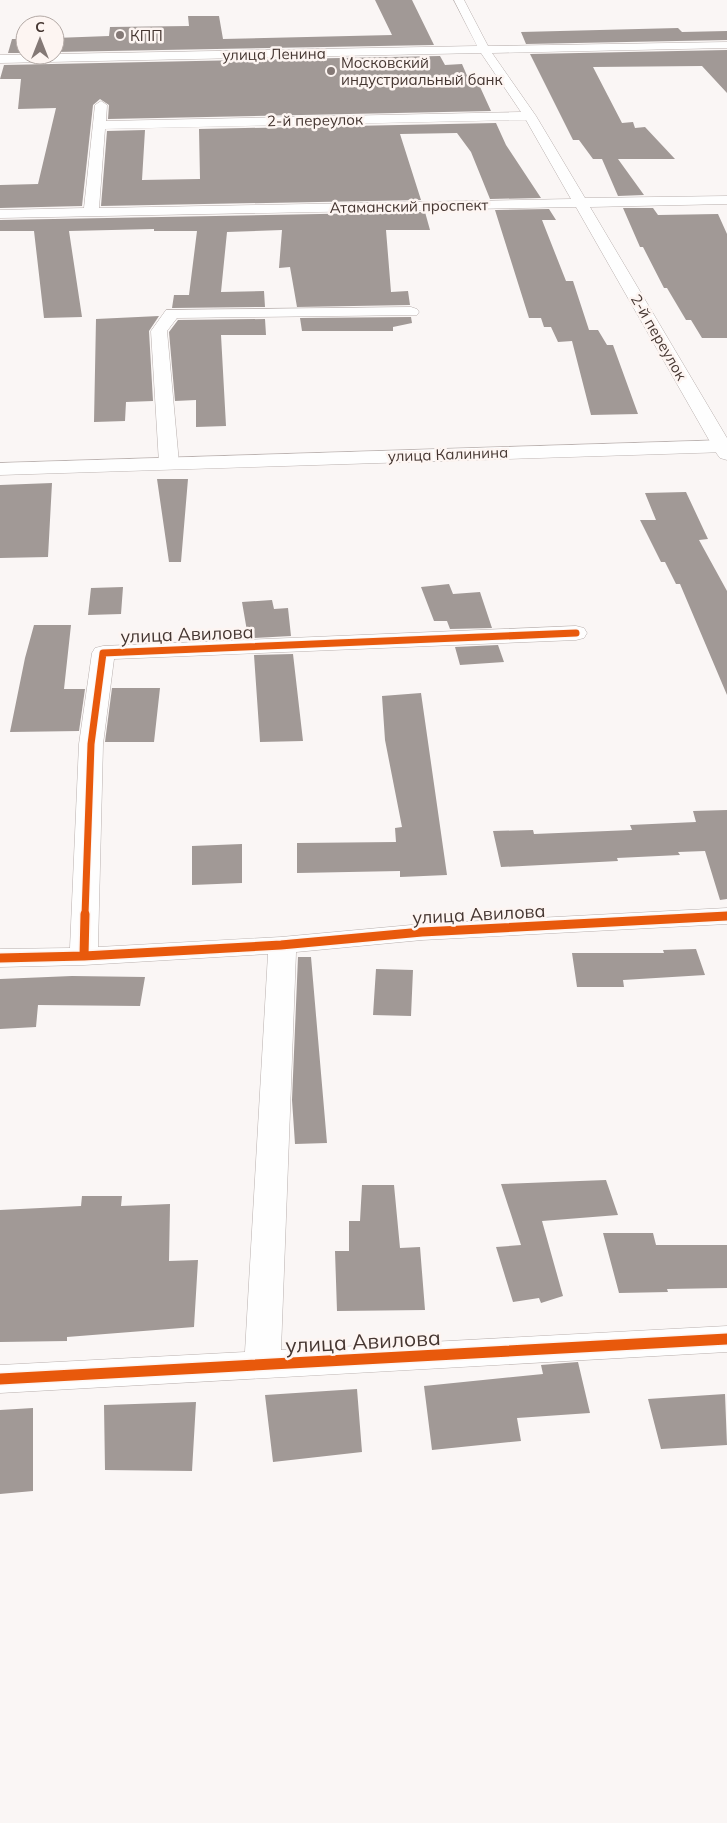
<svg xmlns="http://www.w3.org/2000/svg" width="727" height="1823" font-family="Mulish,sans-serif">
<rect width="100%" height="100%" fill="#faf6f5"/>
<path fill="#a19996" d="M375 0H412L434 45 55 52V38L109 36 110 27 189 26 188 16H219L223 39 392 35Z
M678 28 682 32 727 31V40L526 44 521 32Z
M12 39H25V53H8Z
M727 50V93L702 66 593 67 622 123 633 122 635 128 645 127 675 159H618L644 195 618 196 602 159H593L579 140H573L530 54Z
M440 56 445 65 462 64 468 78H476L491 111 108 119 109 105 100 99 93 105 82 206 0 208V185L38 184 56 108 18 109 21 79H0L4 65Z
M496 123 506 145 541 198 490 199 471 152 457 133 400 134 421 200 101 206 107 131 145 130 142 180 200 179 199 129Z
M623 208H653L658 215 718 214 727 234V338H702L691 320H686L667 288H664L643 247H640Z
M549 209 556 220H542L566 281H573L589 330H598L607 345H613L638 414 591 415 572 341 558 342 551 327H544L541 318H529L495 210Z
M425 212 430 230H386L391 292 408 291 410 305 297 307 290 267 279 268 282 230 227 232 221 292 264 291 265 307 172 308 174 295H189L197 231H154V229L69 231 82 317 44 318 34 231H0V220Z
M159 316 149 331 153 401 126 402 125 421 94 422 96 319Z
M411 317 412 323 393 327V331H302L300 318Z
M265 319 266 335H221L226 426 196 427V400L175 401 169 332 178 320Z
M157 479H188L181 562H169Z
M52 483 48 557 0 558V485Z
M686 492 708 539 699 540 727 591V695L680 584H676L665 562H661L640 520H656L645 493Z
M449 584 453 594 480 592 492 628 450 629 447 621H434L421 587Z
M123 587 121 614 88 615 91 588Z
M272 600 274 609 288 608 291 636 252 638V631H247L242 602Z
M34 625H71L64 689H85L79 731 10 732 25 658Z
M498 645 504 662 460 665 455 647Z
M293 654 303 741 260 742 254 655Z
M112 688H160L154 742H105Z
M421 693 447 875 400 877V871L297 873V843L396 842 395 828 402 827 385 740 382 696Z
M727 810V899L720 900 705 851 678 852 680 855 617 858 618 861 501 867 493 831 533 830 534 834 632 830 630 825 696 822 693 811Z
M242 844V883L192 885V846Z
M696 949 705 975 623 980 624 987H577L572 953H664L663 950Z
M298 957H311L327 1143 295 1144 292 1100Z
M376 969 413 970 411 1016 373 1015Z
M72 976 145 977 140 1006 38 1005 36 1027 0 1029V979Z
M606 1180 618 1215 542 1221 563 1296 541 1303 539 1298 513 1302 496 1247 521 1245 501 1184Z
M362 1185H394L400 1248 420 1247 425 1310 337 1311 335 1251H349V1221H360Z
M82 1196H122L121 1206 170 1204 169 1261 198 1260 194 1327 67 1337V1341L0 1342V1210L81 1206Z
M603 1233H653L656 1245H727V1288L667 1289 668 1292 619 1293Z
M578 1362 590 1413 517 1418 521 1441 432 1450 424 1386 543 1374 541 1365Z
M357 1389 362 1452 273 1462 265 1395Z
M725 1394 727 1445 661 1449 648 1399Z
M196 1402 192 1471 105 1470 104 1405Z
M33 1408V1491L0 1494V1410Z"/>
<g fill="none" stroke-linecap="round" stroke-linejoin="round">
<defs>
<path id="minor" d="M454 0H464L488 46 727 42V48L492 53 536 116 585 198 727 196V204L590 207 727 438V460L720 458 717 454 576 207 0 218V210L84 208 95 105 101 101 107 105 106 121 521 112 481 53 0 63V55L477 46ZM526 120 571 199 99 208 105 129Z
M411 307 417 309 419 312 417 315 177 318 167 331 179 463 176 467 169 469 162 467 159 463 151 331 166 310Z
M576 626 584 628 587 633 584 638 576 640 114 659 103 744 98 947 281 937 422 924 727 908V924L422 940 296 952 281 1350 727 1326V1352L0 1393V1365L245 1352 268 954 84 965 0 967V949L70 948 79 744 92 653 95 648 103 646Z"/>
<path id="secondary" d="M727 440V452L0 475V463Z"/>
</defs>
<use href="#minor" stroke="#b9b0ae" stroke-width="1"/>
<use href="#secondary" stroke="#b9b0ae" stroke-width="1"/>
<use href="#minor" fill="#fefefe" fill-rule="evenodd"/>
<use href="#secondary" fill="#fefefe" fill-rule="evenodd"/>
<defs>
<path id="cycleway-far2" d="M85 915 91 744 103 653 576 633"/>
<path id="cycleway-far1" d="M84 956 85 914
M0 958 84 956 281 945 422 932 727 916"/>
<path id="cycleway" d="M0 1379 727 1339"/>
</defs>
<use href="#cycleway-far2" stroke="#fdf5f2" stroke-width="9"/>
<use href="#cycleway-far1" stroke="#fdf5f2" stroke-width="12"/>
<use href="#cycleway" stroke="#fdf5f2" stroke-width="14"/>
<use href="#cycleway-far2" stroke="#e8590c" stroke-width="7"/>
<use href="#cycleway-far1" stroke="#e8590c" stroke-width="9"/>
<use href="#cycleway" stroke="#e8590c" stroke-width="11"/>
</g>
<g fill="#847976" stroke="#fdf5f2" stroke-width="2">
<circle cx="120" cy="35" r="5"/>
<circle cx="331" cy="71" r="5"/>
</g>
<g text-anchor="middle" dominant-baseline="central" stroke-width="5" stroke-linejoin="round" paint-order="stroke">
<g font-size="15" fill="#453631" stroke="#fdf5f2" text-anchor="start">
<text x="130" y="35">КПП</text>
<text x="341" y="62">Московский<tspan x="341" dy="17">индустриальный банк</tspan></text>
</g>
<g font-size="15" fill="#453631" stroke="#fdf5f2">
<text transform="translate(274 54) rotate(-1)">улица Ленина</text>
<text transform="translate(315 120) rotate(-1)">2-й переулок</text>
<text transform="translate(409 206) rotate(-1)">Атаманский проспект</text>
<text transform="translate(659 337) rotate(60)">2-й переулок</text>
<text transform="translate(448 454) rotate(-2)">улица Калинина</text>
</g>
<g font-size="18" fill="#453631" stroke="#fdf5f2">
<text transform="translate(187 634) rotate(-2)">улица Авилова</text>
<text transform="translate(479 914) rotate(-3)">улица Авилова</text>
</g>
<g font-size="21" fill="#453631" stroke="#fdf5f2">
<text transform="translate(363 1341) rotate(-3)">улица Авилова</text>
</g>
</g>
<g transform="translate(40 40)"><circle r="24" fill="#fdf5f2" stroke="#b3a9a5"/>
<path d="M0-4L9 19L0 12L-9 19Z" fill="#847976"/>
<text y="-8" font-size="14" font-weight="bold" text-anchor="middle" fill="#453631">С</text>
</g>
</svg>
